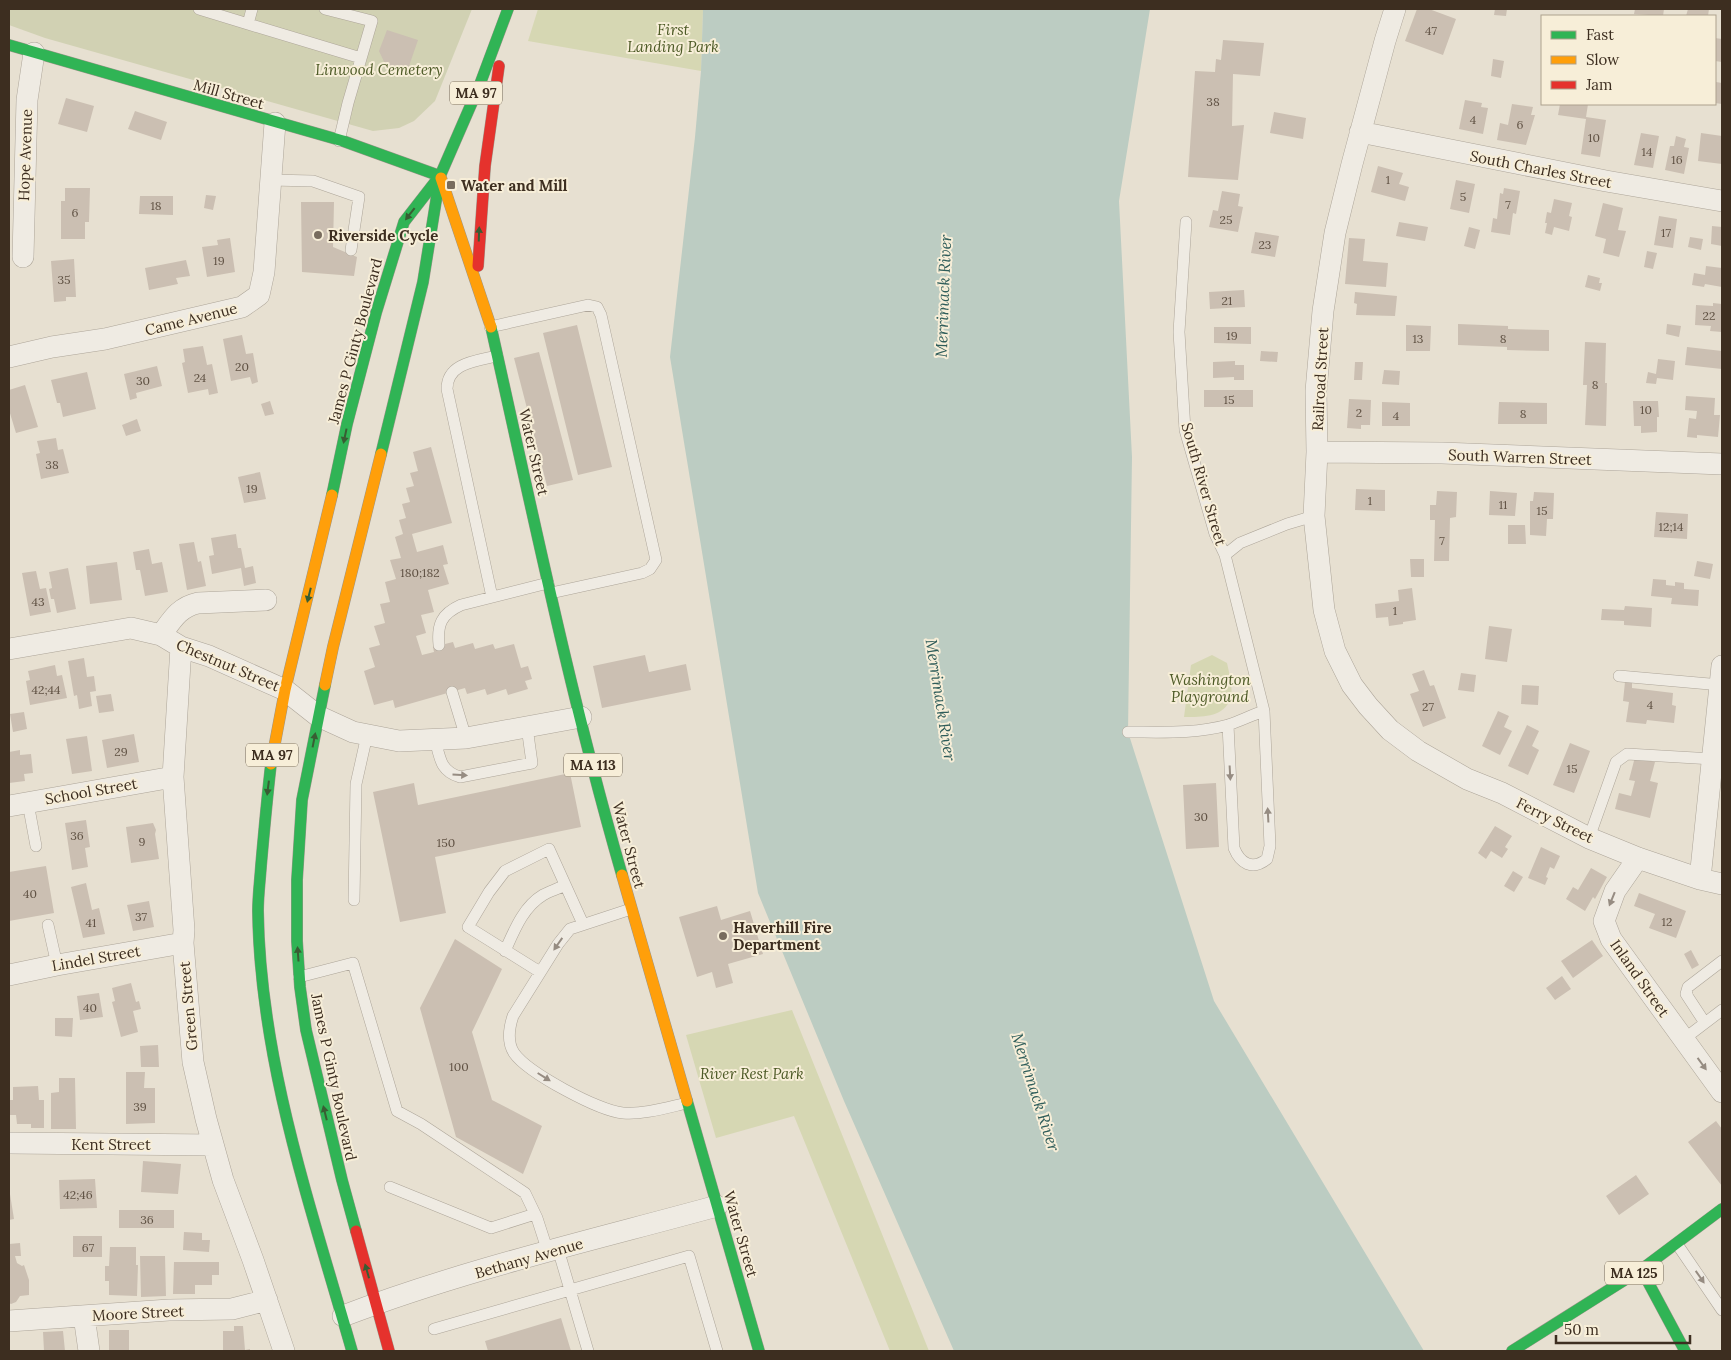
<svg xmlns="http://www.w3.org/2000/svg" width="1731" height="1360" font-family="Lora,serif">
<rect width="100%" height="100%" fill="#e7e0d1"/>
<path fill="#d6d7b3" d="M538 9H703L701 71 528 41Z
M1212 655 1227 663C1229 673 1234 688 1230 699 1224 718 1200 717 1184 717L1191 665Z
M792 1010 929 1351H890L794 1116 716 1138 686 1035Z"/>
<path fill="#d1d1b3" d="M9 9H472L435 101 414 121 399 128 373 131 45 38 9 25Z"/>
<path fill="#bcccc2" d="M703 9H1150L1119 201 1132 457 1128 732 1214 1001 1424 1351H954L844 1101 758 893 670 357 695 137 701 71Z"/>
<path fill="#cbbfb2" d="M1417 9H1429L1456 19 1443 55 1405 41Z
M1495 9H1507L1506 16 1494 15Z
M1635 9H1664L1663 16 1634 14Z
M1688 9H1709L1708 16H1686Z
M387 30 418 40 407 72 386 66 379 51Z
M1715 38 1722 39V62L1715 61Z
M1223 40 1264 43 1260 76 1233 74 1232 126 1244 125 1238 180 1188 177 1195 71 1215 72 1216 59 1221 60Z
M1493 59 1504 61 1501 78 1491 76Z
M1716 82 1722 83V104L1715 103Z
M66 98 94 106 87 132 58 124Z
M1465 100 1482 103 1481 107 1488 108 1483 134 1459 129Z
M1512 104 1533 107 1531 115H1535L1526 145 1497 140 1500 123 1508 125Z
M1560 104H1588L1586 117 1606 120 1600 157 1581 154 1586 119 1558 115Z
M135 111 167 122 161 140 128 129Z
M1274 112 1306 118 1303 139 1270 133Z
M1641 133 1659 136 1653 168 1634 165Z
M1701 133 1722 136V164L1698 161Z
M1676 136 1686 139 1684 147 1689 148 1684 174 1665 170 1670 146H1674Z
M1378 166 1403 173 1399 184 1409 187 1405 201 1371 192Z
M1456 180 1475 184 1469 213 1450 209Z
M65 188H90L89 222H85V239H61V201H65Z
M1504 188 1520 191 1516 214 1513 213 1510 235 1491 232 1493 218 1497 219 1500 193 1503 194Z
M1222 191 1240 194 1238 206 1243 207 1238 232 1209 227 1213 210 1218 211Z
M206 195 216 196 213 210 204 208Z
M140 196H173V215L139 214Z
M1554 199 1572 203 1569 216 1572 217 1569 231 1554 227 1552 235 1545 233 1547 223H1545L1547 212 1551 213Z
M301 202H334L333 247 357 257 354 276 302 272Z
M1603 203 1623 208 1618 230 1626 231 1619 257 1603 253 1606 239 1595 236Z
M1659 216 1677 219 1673 248 1654 245Z
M1399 222 1428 227 1425 241 1396 236Z
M1712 226 1722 227V246L1711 244Z
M1469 227 1480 230 1475 249 1464 246Z
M1255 232 1279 236 1275 257 1251 253Z
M1690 237 1703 239 1701 250 1688 247Z
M230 238 235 272 207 277 202 247 218 245 217 240Z
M1349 238 1365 239 1363 261 1388 263 1386 287 1345 284Z
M1647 251 1657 253 1653 269 1644 267Z
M74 259 76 297H66V301L54 302 51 261Z
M186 260 190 276 176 278 178 284 149 290 145 268Z
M1706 266 1722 268V287L1705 284 1704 287 1692 285 1694 273 1705 275Z
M1588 275 1600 278 1599 283H1602L1600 291 1585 287Z
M1244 290 1245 307 1210 309 1209 292Z
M1355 292 1397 296 1395 316 1356 315 1357 304 1354 303Z
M1713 303 1722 304V332L1710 331 1711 326 1695 325 1696 305 1713 306Z
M1458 324 1508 326V329L1549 330V351L1507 350V347L1458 345Z
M1667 324 1681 326 1679 337 1666 334Z
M577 325 612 467 578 475 543 333Z
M1406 325 1431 326 1430 351H1406Z
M1214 327H1251V344L1214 343Z
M242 335 246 354 253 353 258 382 252 384 250 377 231 381 223 339Z
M1585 342 1606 343 1605 383H1607L1606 426 1585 425 1587 385H1583Z
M203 346 207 365 212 364 218 393 209 395 208 389 188 393 182 363 185 362 183 349Z
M1687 347 1722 351V369L1685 365Z
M1261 351 1278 352 1277 362 1260 361Z
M539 352 573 480 547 486 514 358Z
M1658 359 1675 361 1673 380 1657 378 1656 384 1646 383 1648 372 1656 374Z
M1235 361V365H1244V380H1234V377L1213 378V362Z
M1355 362H1363L1362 380H1354Z
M157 366 162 386 136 393 137 398 130 400 124 374Z
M1384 370 1400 371 1399 385 1382 384Z
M87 372 96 409 63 417 60 403H57L51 380Z
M25 385 38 427 16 433 9 410V402H10L9 390Z
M1204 390H1253V407H1204Z
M1686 396 1715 398 1714 415H1720L1718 437 1697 435V438L1687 437 1689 418 1696 419 1697 411 1685 410Z
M1349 399 1371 400 1370 425H1361V429L1347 428Z
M270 401 274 414 265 416 261 404Z
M1633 401H1658L1659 417H1657V432L1641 433V426H1634Z
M1382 402 1410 403V426H1382Z
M1499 402 1547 403V424H1498Z
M137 419 141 431 126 436 122 425Z
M56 438 58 450 63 449 69 473 41 479 36 454 40 453 37 441Z
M431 447 452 523 412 534 417 552 443 545 448 564 443 565 449 584 428 590 434 612 421 615 426 633 416 636 422 655 434 652 433 647 453 642 455 648 473 643 475 649 493 644 495 649 514 644 521 668 528 666 532 679 525 681 528 689 508 695 506 689 487 695 485 689 467 694 465 688 395 708 393 700 374 705 364 671 375 667 369 648 380 645 374 626 385 623 380 604 390 602 385 582 396 579 390 560 401 558 395 537 403 534 399 520 406 518 402 504 410 502 406 488 414 486 410 473 418 471 413 452Z
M260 472 266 499 244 503 238 477Z
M1356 489 1385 490V511L1355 510Z
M1437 491 1457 492 1456 517 1450 518 1449 561H1434L1435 520H1430V505H1436Z
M1490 491 1517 493 1515 516 1489 515Z
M1534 492 1554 493 1553 519H1547L1546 536 1530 535V501H1533Z
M1656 512 1688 514 1687 539 1654 537Z
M1508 525H1525L1526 544H1508Z
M236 534 238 548H241L245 568 253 566 256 583 244 586 241 568 212 574 209 556 214 555 211 538Z
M194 542 198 562 201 561 206 586 187 590 179 544Z
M149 549 152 564 162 562 168 592 145 596 140 570H136L133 552Z
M1410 559H1424V577H1411Z
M1697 561 1713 564 1710 579 1694 576Z
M117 562 122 600 90 604 86 566Z
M68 568 76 609 57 613 54 599H51L49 589 52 588 49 572Z
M36 571 40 589 46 588 51 612 30 616 22 573Z
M1653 579 1666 580V585L1675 586V582L1684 583V589L1699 590 1698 606 1671 604 1672 598 1651 596Z
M1412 588 1416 620 1403 622V624L1389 626 1388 617 1376 618 1375 604 1399 601 1398 590Z
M1625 606 1652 608 1651 627 1624 625V621L1601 620 1602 609 1624 610Z
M1489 626 1512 629 1507 662 1485 659Z
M645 655 649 672 686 664 691 690 602 708 593 666Z
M84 658 87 677 94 676 96 691 90 692 92 706 79 709 77 695 74 696 68 661Z
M55 665 57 676 62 675 67 698 30 705 26 681 30 680 28 671Z
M1424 670 1430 686 1434 685 1446 718 1423 727 1410 694 1419 691 1412 674Z
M1461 673 1476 675 1474 692 1458 690Z
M1625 682 1632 683V688L1673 693 1672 705 1676 706 1674 723 1647 720 1646 724 1626 722 1629 702 1623 701Z
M1522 685 1539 686 1538 705 1521 704Z
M111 694 114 711 99 713 96 696Z
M1498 711 1509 716 1504 727 1512 731 1500 755 1482 746Z
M24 712 27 729 13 732 10 714Z
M1527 725 1539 731 1532 746 1539 750 1528 775 1508 766Z
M134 734 139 762 107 768 102 740Z
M87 736 92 771 72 774 66 739Z
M1570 743 1590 751 1574 793 1553 785Z
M20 750V755L31 754 33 773 24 774 25 781 9 783V752Z
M1635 757 1655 762 1650 781 1658 783 1650 818 1615 809 1619 793 1631 796 1635 781 1629 780Z
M570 773 581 827 435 857 446 913 400 922 373 792 414 783 418 805Z
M1216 783 1219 847 1186 849 1183 785Z
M86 820 90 847 85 848 88 867 72 870 65 823Z
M153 823 156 830 155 834 159 859 131 863 126 827Z
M1495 826 1512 836 1505 847 1508 849 1502 858 1491 851 1486 859 1478 853Z
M1541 847 1560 856 1554 869 1550 867 1546 877 1548 878 1545 885 1528 878Z
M46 866 54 913 9 921V872Z
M1591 868 1607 877 1595 899 1593 897 1585 911 1566 899 1573 887 1578 890Z
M1513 871 1523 877 1514 892 1504 886Z
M86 883 92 910 99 908 105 934 83 938 71 887Z
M1639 893 1686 911 1676 938 1649 928 1655 914 1634 906Z
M149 901 154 927 133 931 127 905Z
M717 906 721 920 750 911 763 954 728 964 733 983 716 988 712 972 697 977 679 917Z
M455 939 502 969 472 1032 492 1100 542 1126 523 1174 456 1137 420 1008Z
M1592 940 1603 956 1573 978 1561 961Z
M1691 950 1699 965 1692 969 1684 954Z
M1562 976 1571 989 1555 1000 1546 988Z
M131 983 136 1002 139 1001 141 1009 133 1011 138 1032 121 1037 112 1002 115 1001 112 988Z
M99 993 103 1017 80 1020 77 996Z
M55 1018H73L72 1037 55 1036Z
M158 1045 159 1067H141L140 1046Z
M126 1072H145L144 1088H155V1123L126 1124Z
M59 1078H75L76 1129H51V1093L59 1092Z
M38 1086 39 1100H44V1128H31V1124H17L16 1115H10V1100H13V1087Z
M1716 1121 1722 1129V1186L1688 1142Z
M143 1161 181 1164 178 1194 141 1192Z
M1636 1175 1649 1194 1619 1215 1606 1196Z
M95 1179 97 1208 60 1209 59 1180Z
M9 1188 14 1219 9 1220Z
M119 1210H174V1228H119Z
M184 1232 202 1233V1240H210L209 1252 183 1250Z
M73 1236H102V1257H73Z
M20 1243 21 1256H15L17 1263 22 1266 24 1265 29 1280V1295L20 1296 16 1302 11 1304 9 1303V1244Z
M110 1247H136V1265H138L137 1296 109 1295V1281H105V1266H109Z
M140 1256H165L166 1296 141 1297Z
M174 1262H219V1275H212V1285H195V1294H173Z
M561 1318 571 1351H488L485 1341Z
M234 1326H243L245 1350 250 1349V1351H223V1331H234Z
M109 1330H129V1351H109Z
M63 1331 65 1351H44L43 1332Z"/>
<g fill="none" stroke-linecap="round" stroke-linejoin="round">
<defs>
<path id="lane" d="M199 9 248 24
M252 9 248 24 361 58
M325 9 372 21 348 103 339 141
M271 180 313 181 359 197 351 250
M1186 222 1179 332 1185 430 1215 534 1225 555 1264 711 1270 846 1267 859C1252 871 1240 863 1234 848L1228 725
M490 327 588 305 597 307 601 315 656 560 650 569 642 573 551 593
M1225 555 1240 543 1287 524 1314 516
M492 597 447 389C447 363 476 361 497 356
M439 645C437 625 441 614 461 605L548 583
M1619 676 1721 685
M452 692 466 738
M1128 732C1162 732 1195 734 1228 725 1240 721 1252 715 1264 711
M435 739C440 758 440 771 460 777L532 763 527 727
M28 803 36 846
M1589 838 1616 762 1627 754 1713 759
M354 900 356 784 367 735
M631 909 570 929 558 944 513 1016C509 1028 507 1042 514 1053 528 1073 599 1111 623 1113 642 1115 669 1107 687 1103
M48 925 57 965
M505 951C514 931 523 907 543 895 550 891 558 889 565 885
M540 972 468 927 489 892 505 871 549 849 583 924
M299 977 353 963 397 1111 421 1124 525 1193 537 1218 548 1252
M1705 1023 1686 994 1688 987 1722 961
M1684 1039 1722 1010
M390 1187 491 1228 535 1214
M1677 1244 1722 1310
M558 1249 588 1351
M434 1329 689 1256 717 1351"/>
<path id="street" d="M1395 9 1385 41 1352 164 1335 233 1323 311 1316 391 1317 452 1314 516 1324 610 1335 651 1352 685 1368 706 1390 730 1418 751 1467 779 1502 793 1589 838 1638 858 1700 879 1722 884
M1360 132 1606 181 1722 201
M23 257 27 100 34 53
M9 357 52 347 105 339 242 307 259 295 264 272 275 123
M1317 452 1442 453 1722 464
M161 635C172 620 179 607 198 603L266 600
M181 647 173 777 184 930 183 943 193 1062 206 1119 223 1180 253 1260 284 1351
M9 649 131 628 161 635 181 647 209 656 285 690 318 716 353 732 399 741 466 738 581 717
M9 806 173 777
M1638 858 1615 891 1604 921 1611 939 1722 1092
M1700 879 1722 666
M9 975 57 965 183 943
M9 1143 213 1145
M84 1316 89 1351
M343 1316C463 1270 593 1240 717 1206
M9 1321 169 1310 232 1309 267 1300"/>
<path id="fast" d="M9 45 343 141 440 176
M491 327C532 510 570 695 622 875
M381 454 423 282 440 176 480 84 508 9
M332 495 347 424 376 313 404 222 439 177
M325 685 302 800 297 880V941L300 987 306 1030 342 1180 356 1231
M271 764C267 798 264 832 261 866 260 881 258 896 258 911 260 1062 311 1207 352 1351
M687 1101 759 1351
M1641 1269 1685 1351
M1512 1351 1642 1269 1722 1209"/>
<path id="slow" d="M441 178 491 327
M325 685 333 647 381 454
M271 764 285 690 332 495
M622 875 687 1101"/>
<path id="jam" d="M478 266 485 166 499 66
M356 1231 389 1351"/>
</defs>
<use href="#lane" stroke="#ada599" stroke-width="12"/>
<use href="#street" stroke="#ada599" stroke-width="22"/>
<use href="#fast" stroke="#9c958a" stroke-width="12"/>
<use href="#slow" stroke="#9c958a" stroke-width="12"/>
<use href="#jam" stroke="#9c958a" stroke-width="12"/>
<use href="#lane" stroke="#efebe3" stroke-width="11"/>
<use href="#street" stroke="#efebe3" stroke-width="21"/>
<use href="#fast" stroke="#30b455" stroke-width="11"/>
<use href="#slow" stroke="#ff9f0a" stroke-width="11"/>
<use href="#jam" stroke="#e5322d" stroke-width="11"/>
</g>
<defs><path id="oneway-solid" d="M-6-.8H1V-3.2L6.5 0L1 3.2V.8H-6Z" transform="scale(1.25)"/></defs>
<g fill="#385d33">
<use href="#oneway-solid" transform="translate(410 214) rotate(128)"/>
<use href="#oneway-solid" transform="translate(479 234) rotate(-88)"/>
<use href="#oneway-solid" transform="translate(345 436) rotate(102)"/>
<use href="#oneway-solid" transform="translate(309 595) rotate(104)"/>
<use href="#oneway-solid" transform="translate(314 740) rotate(-79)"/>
<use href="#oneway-solid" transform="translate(268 788) rotate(97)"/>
<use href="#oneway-solid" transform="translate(298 954) rotate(-94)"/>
<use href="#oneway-solid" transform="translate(325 1113) rotate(-104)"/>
<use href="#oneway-solid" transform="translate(367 1271) rotate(-106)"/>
</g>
<g fill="#968c82">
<use href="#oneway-solid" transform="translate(1230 773) rotate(87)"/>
<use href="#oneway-solid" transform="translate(460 775) rotate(3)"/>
<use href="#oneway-solid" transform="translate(1268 815) rotate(-93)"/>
<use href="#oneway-solid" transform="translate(1612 899) rotate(112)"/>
<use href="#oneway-solid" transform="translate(558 944) rotate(125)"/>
<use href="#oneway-solid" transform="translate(1702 1064) rotate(54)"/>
<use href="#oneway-solid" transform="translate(544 1077) rotate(32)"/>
<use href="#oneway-solid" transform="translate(1700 1277) rotate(55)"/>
</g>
<g fill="#786c5e" stroke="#f7eed8" stroke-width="2">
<rect x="446" y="180" width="10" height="10" rx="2.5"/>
<circle cx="318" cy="235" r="5"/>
<circle cx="723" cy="936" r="5"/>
</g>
<g text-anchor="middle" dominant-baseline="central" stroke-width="4" stroke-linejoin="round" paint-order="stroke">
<g font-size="12" fill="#605244">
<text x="1431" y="30">47</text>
<text x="1213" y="101">38</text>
<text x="1473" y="119">4</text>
<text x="1520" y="124">6</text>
<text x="1594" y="137">10</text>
<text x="1647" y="151">14</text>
<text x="1677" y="159">16</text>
<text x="1388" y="179">1</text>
<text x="1463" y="196">5</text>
<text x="1508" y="204">7</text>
<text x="156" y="205">18</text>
<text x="75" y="212">6</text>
<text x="1226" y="219">25</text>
<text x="1666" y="232">17</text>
<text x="1265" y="244">23</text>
<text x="219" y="260">19</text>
<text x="64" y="279">35</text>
<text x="1227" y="300">21</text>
<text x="1709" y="315">22</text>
<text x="1232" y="335">19</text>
<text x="1418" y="338">13</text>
<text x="1503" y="338">8</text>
<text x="242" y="366">20</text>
<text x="200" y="377">24</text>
<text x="143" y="380">30</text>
<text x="1595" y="384">8</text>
<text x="1229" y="399">15</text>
<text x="1646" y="409">10</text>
<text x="1359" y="412">2</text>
<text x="1523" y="413">8</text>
<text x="1396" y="415">4</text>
<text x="52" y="464">38</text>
<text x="252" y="488">19</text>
<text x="1370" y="500">1</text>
<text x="1503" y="504">11</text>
<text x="1542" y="510">15</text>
<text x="1671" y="526">12;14</text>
<text x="1442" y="540">7</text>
<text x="420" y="572">180;182</text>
<text x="38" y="601">43</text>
<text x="1395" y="610">1</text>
<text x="46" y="689">42;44</text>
<text x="1650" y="704">4</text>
<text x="1428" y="706">27</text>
<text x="121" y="751">29</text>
<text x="1572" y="768">15</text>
<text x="1201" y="816">30</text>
<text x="77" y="835">36</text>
<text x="142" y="841">9</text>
<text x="446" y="842">150</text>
<text x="30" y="893">40</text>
<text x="141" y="916">37</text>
<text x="1667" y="921">12</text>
<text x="91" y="922">41</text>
<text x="90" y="1007">40</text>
<text x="459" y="1066">100</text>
<text x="140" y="1106">39</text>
<text x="78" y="1194">42;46</text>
<text x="147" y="1219">36</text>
<text x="88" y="1247">67</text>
</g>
<g fill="#f7eed8" stroke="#756857" stroke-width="1">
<rect x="450" y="81.5" width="52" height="23" rx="4"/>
<rect x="246" y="743.5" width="52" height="23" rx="4"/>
<rect x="564" y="753.5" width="58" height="23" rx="4"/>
<rect x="1605" y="1261.5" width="58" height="23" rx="4"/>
</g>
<g font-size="14" font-weight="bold" fill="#3d2e20">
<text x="476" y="93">MA 97</text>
<text x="272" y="755">MA 97</text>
<text x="593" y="765">MA 113</text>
<text x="1634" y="1273">MA 125</text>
</g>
<g font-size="15" font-style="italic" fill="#4d5a26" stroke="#f7eed8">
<text x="673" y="29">First<tspan x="673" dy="17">Landing Park</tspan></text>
<text x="379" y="69">Linwood Cemetery</text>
<text x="1210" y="679">Washington<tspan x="1210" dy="17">Playground</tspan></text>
<text x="752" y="1073">River Rest Park</text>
</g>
<g font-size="15" fill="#3d2e20" stroke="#f7eed8">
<text transform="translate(229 94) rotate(16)">Mill Street</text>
<text transform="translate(25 155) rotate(-88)">Hope Avenue</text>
<text transform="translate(1541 169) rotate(11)">South Charles Street</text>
<text transform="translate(191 319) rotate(-14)">Came Avenue</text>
<text transform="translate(355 341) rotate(-75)">James P Ginty Boulevard</text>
<text transform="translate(1320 379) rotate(-87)">Railroad Street</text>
<text transform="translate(534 452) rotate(77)">Water Street</text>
<text transform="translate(1520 457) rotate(2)">South Warren Street</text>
<text transform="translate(1204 484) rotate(74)">South River Street</text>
<text transform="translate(228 665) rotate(23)">Chestnut Street</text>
<text transform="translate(91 791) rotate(-10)">School Street</text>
<text transform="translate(1555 820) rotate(26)">Ferry Street</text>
<text transform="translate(629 845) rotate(75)">Water Street</text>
<text transform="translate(96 958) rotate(-10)">Lindel Street</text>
<text transform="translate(1640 978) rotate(55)">Inland Street</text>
<text transform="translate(188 1006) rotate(-95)">Green Street</text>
<text transform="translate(334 1077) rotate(78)">James P Ginty Boulevard</text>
<text x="111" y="1144">Kent Street</text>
<text transform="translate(741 1234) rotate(74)">Water Street</text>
<text transform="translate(529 1258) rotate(-16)">Bethany Avenue</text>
<text transform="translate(138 1313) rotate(-3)">Moore Street</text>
</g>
<g font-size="15" font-weight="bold" fill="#3d2e20" stroke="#f7eed8" text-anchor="start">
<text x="461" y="185">Water and Mill</text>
<text x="328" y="235">Riverside Cycle</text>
<text x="733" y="927">Haverhill Fire<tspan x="733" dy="17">Department</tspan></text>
</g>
<g font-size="16" font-style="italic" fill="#2f5d5a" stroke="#f7eed8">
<text transform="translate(943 296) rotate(-88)">Merrimack River</text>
<text transform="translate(941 700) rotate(81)">Merrimack River</text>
<text transform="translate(1036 1092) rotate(72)">Merrimack River</text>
</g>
</g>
<rect width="1731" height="1360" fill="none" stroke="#3d2e20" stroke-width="20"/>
<rect x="1541" y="15" width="175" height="90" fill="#f7eed8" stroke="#ada18e"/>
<rect x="1551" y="31" width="25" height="8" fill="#30b455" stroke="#ada18e"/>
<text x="1586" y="40" font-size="15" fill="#3d2e20">Fast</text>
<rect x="1551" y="56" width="25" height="8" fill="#ff9f0a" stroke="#ada18e"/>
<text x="1586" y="65" font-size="15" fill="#3d2e20">Slow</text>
<rect x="1551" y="81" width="25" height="8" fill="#e5322d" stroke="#ada18e"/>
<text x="1586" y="90" font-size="15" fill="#3d2e20">Jam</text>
<path d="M1556 1335v8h134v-8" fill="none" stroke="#3d2e20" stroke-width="2.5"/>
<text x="1564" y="1335" font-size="15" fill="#3d2e20" stroke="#f7eed8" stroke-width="4" paint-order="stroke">50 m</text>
</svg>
